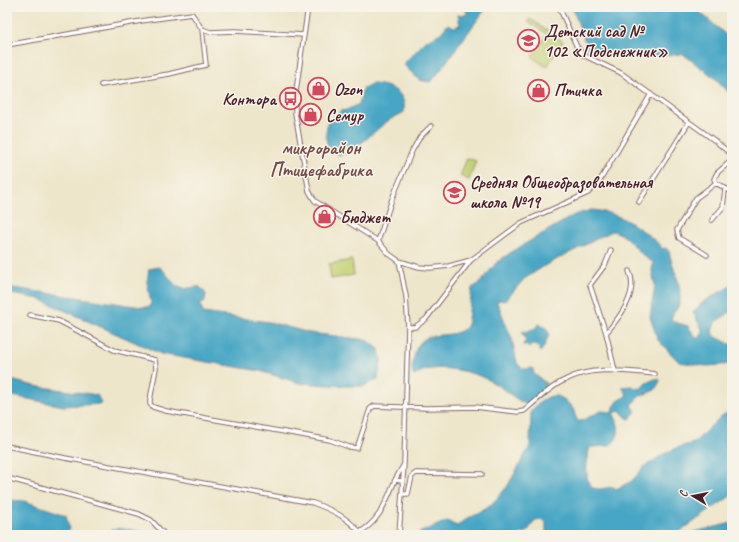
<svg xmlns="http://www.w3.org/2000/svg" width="739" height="542" font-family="Caveat,sans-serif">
<rect width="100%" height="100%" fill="#f7f3e8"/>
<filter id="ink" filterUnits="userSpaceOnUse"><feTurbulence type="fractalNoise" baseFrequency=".025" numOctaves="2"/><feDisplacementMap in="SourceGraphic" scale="8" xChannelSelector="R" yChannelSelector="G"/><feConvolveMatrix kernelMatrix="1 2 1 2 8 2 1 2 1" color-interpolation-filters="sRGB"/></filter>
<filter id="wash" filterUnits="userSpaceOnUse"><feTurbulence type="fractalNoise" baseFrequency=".012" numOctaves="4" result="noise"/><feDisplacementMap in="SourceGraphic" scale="16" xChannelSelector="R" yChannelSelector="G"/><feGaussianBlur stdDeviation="0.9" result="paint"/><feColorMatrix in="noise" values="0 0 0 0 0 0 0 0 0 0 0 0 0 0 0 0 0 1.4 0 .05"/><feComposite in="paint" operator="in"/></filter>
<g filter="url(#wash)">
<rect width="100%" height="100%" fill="#eee6cb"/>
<path fill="#c2d173" stroke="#86784f" d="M530 19 563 41 547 67 532 57 547 34 528 22Z
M467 158 476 161 469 180 460 176Z
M352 260 354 275 331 279 329 264Z"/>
<path fill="#46a6c5" stroke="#486278" d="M464 7H487L436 76 430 82 419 80 403 64 426 41 441 33 448 24 454 27 460 25 458 15 468 14Z
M572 7 695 8 732 40V96L716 79 683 54 643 57 589 52Z
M373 84C390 85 407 92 404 112 398 116 391 118 385 123 376 130 352 154 340 155 336 155 332 151 330 149 324 142 326 130 328 122L342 110 344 111 359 104 363 88Z
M591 210C617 211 643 229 661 246V249L666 248 669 251C672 268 682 283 680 301 679 309 671 313 671 321L688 326 696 338H700L702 329 693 312 703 302 732 285V311L715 322 712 332 714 336 732 345V364L707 366 679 362 658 340 650 317 655 285 652 271 653 262C638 256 629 233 612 231L546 265 524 279 505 301 499 300 497 302 512 339 517 363 523 369 533 368 534 374 546 383C546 392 536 400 529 405L523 403C513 397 503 388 492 382 475 371 431 361 414 376 411 370 412 364 414 357 420 324 449 343 467 327L472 288 480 283 497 262 513 251 574 215Z
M159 267C167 272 171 283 179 287 185 291 193 286 200 287L206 294 205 301 200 304 203 313 269 322 310 333 367 340 379 349 381 361 378 379 364 386H343L299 383 260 371 161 354 39 299 7 293V287L142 307H150L151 303 147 282 149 269Z
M539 324 547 329 549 334 544 347 540 352 538 346 531 345 529 348 527 346 523 345 526 340 522 332 533 330Z
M655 379H659L660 381 655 390 640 396 631 405 636 411 630 419 627 418 620 411 613 413C620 424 622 439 608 446L590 447C587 458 583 479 593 488L599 489 614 487 616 489 632 481 644 467 662 455 679 447 694 443 720 417 732 410V495L675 535H546V523L542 519 535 520 527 532 517 535H419V533L447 521 457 526 464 520 490 506 507 487 530 446 531 411C546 395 558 388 573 409 575 413 575 417 578 421H581L601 411 611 412 617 402 627 395 622 387 631 386 640 389 646 383Z
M11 380 35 386 97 395 102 404 63 406 13 396 7 394V382Z
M7 500 24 501 66 515 69 527 68 535H17L7 533Z
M732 523V535H682Z
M120 528 150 533 152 535H109L112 530Z"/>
</g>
<g filter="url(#ink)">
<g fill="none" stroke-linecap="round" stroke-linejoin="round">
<defs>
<path id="minor" d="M308 7 295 98V113L309 191 315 201 378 241 389 254 399 261 419 267 430 268 449 266 471 260 521 223 588 193 599 182 651 94
M559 7 577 47 583 55 621 73 714 140 732 155
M7 45 147 20 192 14 202 29 210 32 235 31 304 35
M101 85 169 74 206 65 202 29
M732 160 717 173 714 179 716 183 732 192
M639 202 689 122
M712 220 723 207 725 190
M378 241 392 199 412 151 420 137 431 126
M611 250 605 265 590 285 606 333 615 371
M707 255 679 238 677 230 696 198 716 183
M399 261 406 296 408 327 404 464 399 535
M30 315 59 321 114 350 155 360 156 368 150 400V404L153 407 166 411 330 440 349 447 357 448 370 409 374 406 426 408 475 407 518 412 524 411C536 401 549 388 563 381 591 365 625 371 655 374
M408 327H415L426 319 471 260
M606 333C620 317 639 293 629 271
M7 446 65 458 313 503C333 510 346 517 360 532
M7 478 139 514 151 520 165 535
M395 480 404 464
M402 494H408L412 476 416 473 482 474
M354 535C378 525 386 503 395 480L402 481"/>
</defs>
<use href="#minor" stroke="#836563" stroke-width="5.5"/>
<use href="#minor" stroke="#fff" stroke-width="3.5"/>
</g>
</g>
<defs>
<symbol id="school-ring" viewBox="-11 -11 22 22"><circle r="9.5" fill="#f7f3e8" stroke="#d1495b" stroke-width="1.5"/><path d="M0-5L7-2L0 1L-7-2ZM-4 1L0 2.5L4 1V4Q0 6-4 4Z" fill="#d1495b"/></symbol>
<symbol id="shop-ring" viewBox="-11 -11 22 22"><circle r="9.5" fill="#f7f3e8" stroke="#d1495b" stroke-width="1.5"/><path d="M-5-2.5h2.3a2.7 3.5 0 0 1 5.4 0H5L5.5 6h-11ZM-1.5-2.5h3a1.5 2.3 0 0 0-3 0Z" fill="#d1495b"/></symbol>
<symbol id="bus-ring" viewBox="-11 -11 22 22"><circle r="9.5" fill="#f7f3e8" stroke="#d1495b" stroke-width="1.5"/><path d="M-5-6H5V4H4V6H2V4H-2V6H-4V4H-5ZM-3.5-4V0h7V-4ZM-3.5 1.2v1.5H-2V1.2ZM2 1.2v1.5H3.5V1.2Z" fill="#d1495b"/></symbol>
</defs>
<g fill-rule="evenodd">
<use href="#school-ring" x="516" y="28" width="25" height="25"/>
<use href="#shop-ring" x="306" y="76" width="25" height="25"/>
<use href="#shop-ring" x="526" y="78" width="25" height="25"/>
<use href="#bus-ring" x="278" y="86" width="25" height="25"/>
<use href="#shop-ring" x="298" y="102" width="25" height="25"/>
<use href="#school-ring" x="442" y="180" width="25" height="25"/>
<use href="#shop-ring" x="312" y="204" width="25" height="25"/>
</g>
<g text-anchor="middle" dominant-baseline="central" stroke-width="3" stroke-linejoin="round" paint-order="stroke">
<g font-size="17" font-weight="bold" fill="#4a1f2b" stroke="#f7f3e8" text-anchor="start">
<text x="544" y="31">Детский сад №<tspan x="544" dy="20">102 «Подснежник»</tspan></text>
<text x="334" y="89">Ozon</text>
<text x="554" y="90">Птичка</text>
<text x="276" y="99" text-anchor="end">Контора</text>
<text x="326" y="115">Семур</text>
<text x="470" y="182">Средняя Общеобразовательная<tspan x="470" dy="20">школа №19</tspan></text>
<text x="340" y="217">Бюджет</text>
</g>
<g font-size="19" font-weight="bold" fill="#744b47" stroke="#f7f3e8">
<text x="321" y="148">микрорайон<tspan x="321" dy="22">Птицефабрика</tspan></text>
</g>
</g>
<rect width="739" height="542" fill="none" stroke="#f7f3e8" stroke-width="24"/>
<g transform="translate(693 496) rotate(280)" stroke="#f7f3e8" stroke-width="3" paint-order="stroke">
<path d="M0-3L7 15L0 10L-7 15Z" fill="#4a1f2b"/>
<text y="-6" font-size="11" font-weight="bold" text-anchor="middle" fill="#4a1f2b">С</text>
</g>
</svg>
